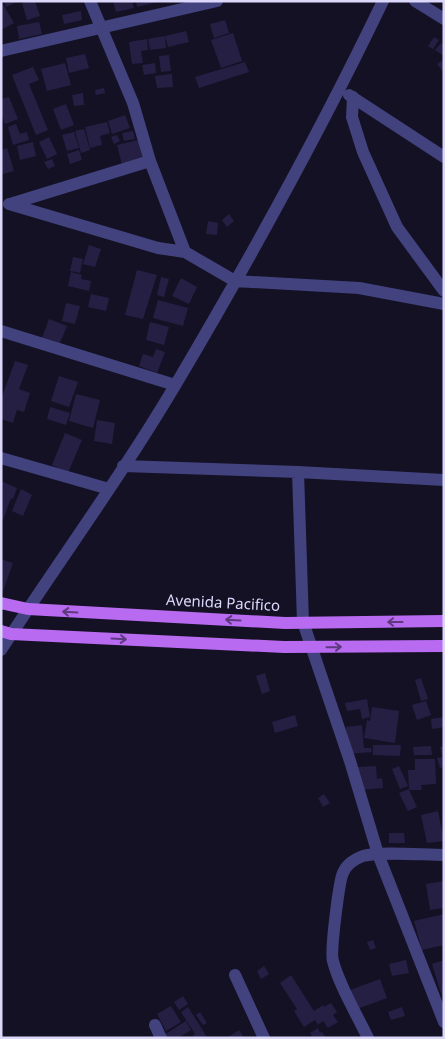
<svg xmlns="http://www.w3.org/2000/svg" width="445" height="1039" font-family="'Noto Sans',sans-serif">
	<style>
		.building { fill: #251f43 }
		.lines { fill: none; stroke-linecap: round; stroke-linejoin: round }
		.minor { stroke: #41427e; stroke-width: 12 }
		.major { stroke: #b86bf0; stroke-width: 12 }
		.oneway { stroke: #5e3980 }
		.labels { text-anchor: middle; stroke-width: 4.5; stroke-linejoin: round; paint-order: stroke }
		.street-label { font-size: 15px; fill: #dbd8fb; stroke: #141124 }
	</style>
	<rect width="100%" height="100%" fill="#141124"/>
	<path class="building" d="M1,1L14,23L3,29L1,26Z
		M4,1H19L6,7Z
		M29,1H35L40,16L27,20L22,3Z
		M113,1H132L134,8L116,12Z
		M136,1H157V2L137,7Z
		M81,11L82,20L64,24L62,15Z
		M225,20L229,33L214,38L210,24Z
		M39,22L42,34L19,39L17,26Z
		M186,31L189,42L168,47L165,36Z
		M233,33L242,61L221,68L211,40Z
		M165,36L166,48L150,50L148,39Z
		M434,37L439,40L433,49L428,46Z
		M147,39L148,50L141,51L143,63L132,64L129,42Z
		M441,43L444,45V56L435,50Z
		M85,54L89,68L69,73L66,58Z
		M169,55L171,71L161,72L159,56Z
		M444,59V73L437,64Z
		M245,62L249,72L199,88L195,77Z
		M65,63L71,85L47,91L41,69Z
		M155,63L156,73L144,75L142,65Z
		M33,67L39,80L29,84L48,130L36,135L12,75Z
		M172,74L173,87L157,88L155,76Z
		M104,88L105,93L96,95L95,90Z
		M83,93L84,105L74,106L72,95Z
		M9,97L18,119L5,124L1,113V99Z
		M66,104L74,125L61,130L53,109Z
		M125,115L130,128L112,134L108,121Z
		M107,122L110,133L100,136L102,145L90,148L85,127Z
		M16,124L20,134L27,132L29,140L13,145L8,127Z
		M84,129L90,150L81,153L75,131Z
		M133,131L135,139L124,141L122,133Z
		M74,132L79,148L67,151L62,135Z
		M117,135L120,141L114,144L111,137Z
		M49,137L57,154L47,159L39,142Z
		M138,140L143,160L122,165L117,145Z
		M33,142L36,156L20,160L17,146Z
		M7,148L14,171L3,174L1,169V150Z
		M79,150L82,160L70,164L67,154Z
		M52,159L55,166L48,169L44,162Z
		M229,214L234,221L227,227L222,220Z
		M208,221L218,223L217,235L206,234Z
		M89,245L101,249L95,267L83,264Z
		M73,257L83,259L80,273L70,271Z
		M137,270L157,275L143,319L125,315Z
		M71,272L82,275L81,279L91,281L89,291L68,286Z
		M161,277L169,279L164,297L157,295Z
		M181,278L197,287L189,304L172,296Z
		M91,294L109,298L106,311L88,307Z
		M158,300L188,308L183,326L153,318Z
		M66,303L80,306L75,324L62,321Z
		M49,319L67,326L59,345L42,338Z
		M150,322L169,327L164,345L146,340Z
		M156,349L165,352L157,373L139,366L143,354L153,357Z
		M15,361L28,365L19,389L30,393L24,412L17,410L13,423L1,419V399Z
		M59,376L78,382L69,407L51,401Z
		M76,394L100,400L93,428L69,421Z
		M50,407L70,413L66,425L47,419Z
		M97,420L115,423L112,444L94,441Z
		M65,433L82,440L68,473L52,465Z
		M1,481L17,488L13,499L11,498L3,520H1Z
		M21,489L32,495L23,516L12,511Z
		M1,559L13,563L2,594H1Z
		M265,673L270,691L262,694L256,676Z
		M421,678L428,699L421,701L415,680Z
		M367,699L370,717L362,719L360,709L347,711L345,703Z
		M426,701L431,715L417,720L412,705Z
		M372,707L399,711L395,743L364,738L367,720L370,721Z
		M295,715L298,726L275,733L272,722Z
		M444,717V727L432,729L431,719Z
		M362,725L364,748H371L372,752L348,754L346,727Z
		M373,745H401L400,756L373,755Z
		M431,746L432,755H414L413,747Z
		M444,746V767L440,768L437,758L442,757L440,747Z
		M415,759H435L436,784L421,785L422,790H409L417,807L408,811L399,793L409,789L408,770H415Z
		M376,766L377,779L382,778L383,788L360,790L358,767Z
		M399,766L408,786L400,789L392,769Z
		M324,794L330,803L323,807L318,798Z
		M438,811L444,841L427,843L421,815Z
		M389,833H404L405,843H389Z
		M444,881V908L430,910L426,884Z
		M444,914V945L422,950L414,921Z
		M373,940L376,948L370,950L367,942Z
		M406,960L409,973L392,976L389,964Z
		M444,960V999L443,1000L432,964Z
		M264,966L269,974L261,979L257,971Z
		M291,975L314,1011L323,1005L324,1007L331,1003L337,1012L333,1015L338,1022L328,1028L323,1021L318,1025L315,1020L304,1027L294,1011L297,1009L280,983Z
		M380,979L387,998L357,1009L350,990Z
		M183,996L188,1004L179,1010L174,1002Z
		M171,1006L181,1022L166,1031L157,1014Z
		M188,1007L202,1029L207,1038H195L193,1035L195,1034L181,1012Z
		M402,1007L405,1016L391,1020L388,1012Z
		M200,1012L207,1023L203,1025L196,1015Z
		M186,1021L191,1030L178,1038H166L164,1035Z
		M318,1028L320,1033L322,1032L325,1037L313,1038L310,1033Z
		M239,1030L244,1038H227Z"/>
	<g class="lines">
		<path class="minor" d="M90,1L133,103L150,161L185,252L235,281L359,288L444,304
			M415,1L444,19
			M1,51L217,1
			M349,95L444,157
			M353,97L352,117L363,152L397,227L444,291
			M9,204L158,248L185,252
			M10,204L150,161
			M1,331L175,385
			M1,458L109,489
			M123,466L298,472L444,480
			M298,472L303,622L350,761L378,854L444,1022
			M1,650C59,561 122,475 176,384C250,259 320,132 383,1
			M235,975L264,1038
			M155,1025L161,1038
			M368,1038C357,1015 339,985 333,961C330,953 339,881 343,873C346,865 355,859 363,856C381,851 423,855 444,855"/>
		<path class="major" d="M1,603L28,609L285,623L444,621
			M1,631L11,634L284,647L444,646"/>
	</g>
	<defs><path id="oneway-shaft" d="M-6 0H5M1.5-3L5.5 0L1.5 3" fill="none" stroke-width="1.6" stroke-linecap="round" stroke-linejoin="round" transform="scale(1.25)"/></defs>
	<g class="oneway">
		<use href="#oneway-shaft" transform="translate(70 612) rotate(-177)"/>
		<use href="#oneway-shaft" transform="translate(233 620) rotate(-177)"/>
		<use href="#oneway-shaft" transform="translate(395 622) rotate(180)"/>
		<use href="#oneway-shaft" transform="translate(119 639) rotate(3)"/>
		<use href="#oneway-shaft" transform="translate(334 647) rotate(-1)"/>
	</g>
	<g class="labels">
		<g class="street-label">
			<text transform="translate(223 603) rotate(3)" y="5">Avenida Pacifico</text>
		</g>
	</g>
	<rect width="445" height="1039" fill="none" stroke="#dbd8fb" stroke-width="5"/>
</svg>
